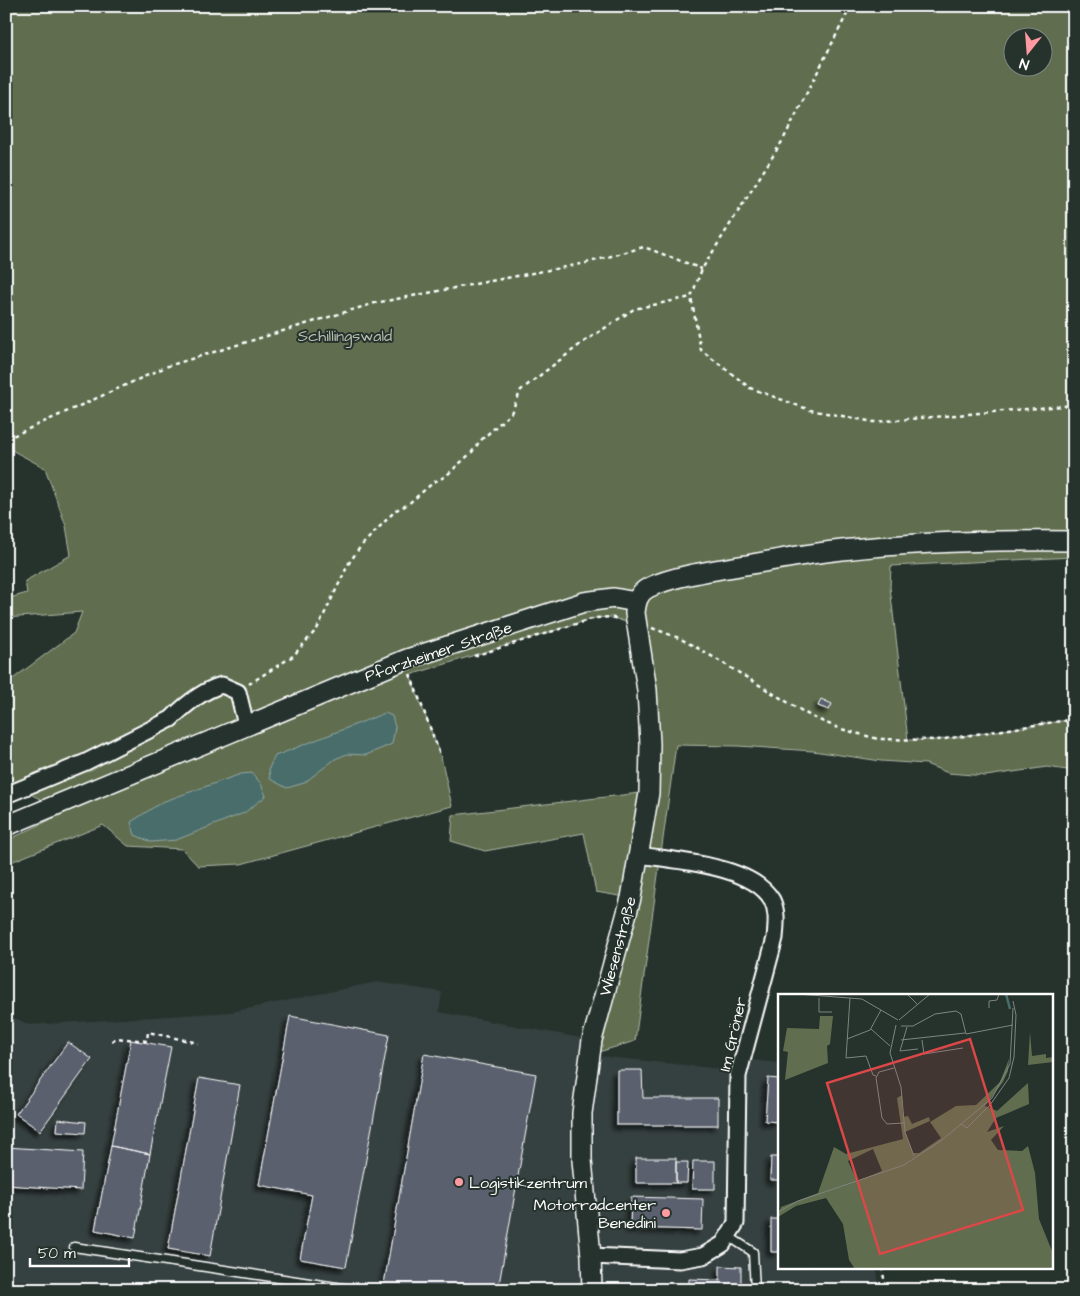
<svg xmlns="http://www.w3.org/2000/svg" width="1080" height="1296" font-family="'Architects Daughter',sans-serif">
	<style>
		.built { fill: #364140 }
		.green { fill: #606e4f; stroke: #b0b6a7; fill-rule: evenodd }
		.water { fill: #486d6b; stroke: #91a7a6 }
		.building { fill: #5a616e; stroke: #fff; filter: url(#shadow) }
		.lines { fill: none; stroke-linecap: round; stroke-linejoin: round }
		.service-casing { stroke: #fff; stroke-width: 11 }
		.minor-casing { stroke: #fff; stroke-width: 19 }
		.tertiary-casing { stroke: #fff; stroke-width: 22 }
		.path { stroke: #fff; stroke-width: 2.5; stroke-dasharray: 4 4; stroke-linecap: butt }
		.service { stroke: #26332d; stroke-width: 8 }
		.minor { stroke: #26332d; stroke-width: 15 }
		.tertiary { stroke: #26332d; stroke-width: 19 }
		.poi-dot { fill: #ff9aa2; stroke: #26332d; stroke-width: 2 }
		.labels { text-anchor: middle; stroke-width: 4; stroke-linejoin: round; paint-order: stroke }
		.park-label { font-size: 16px; fill: #b7beb0; stroke: #26332d }
		.street-label { font-size: 16px; fill: #fff; stroke: #26332d }
		.poi-label { font-size: 16px; fill: #fff; stroke: #26332d; text-anchor: start }
		.inset-river { fill: none; stroke: #486d6b; stroke-width: 2.5 }
		.inset-road { fill: none; stroke: #7d8581; stroke-width: 1 }
		.view { fill: #dc4848; fill-opacity: 0.15; stroke: #dc4848; stroke-width: 2.5 }
		.inset-edge { fill: none; stroke: #fff; stroke-width: 2.5 }
	</style>
	<defs>
		<filter id="shadow"><feDropShadow dx="-4.5" dy="4.5" stdDeviation="2.5" flood-color="#0009"/></filter>
	</defs>
	<rect width="100%" height="100%" fill="#26332d"/>
	<filter id="ink" filterUnits="userSpaceOnUse"><feTurbulence type="fractalNoise" baseFrequency=".02" numOctaves="2"/><feDisplacementMap in="SourceGraphic" scale="10" xChannelSelector="R" yChannelSelector="G"/><feConvolveMatrix kernelMatrix="1 2 1 2 8 2 1 2 1" color-interpolation-filters="sRGB"/></filter>
	<g filter="url(#ink)">
		<path class="built" d="M377,982L442,992L439,1012L592,1040L589,1055L739,1071L740,1059L779,1063V1267H876L880,1290H6V1014L30,1025L231,1012Z"/>
		<path class="green" d="M6,6H1074V557L891,566L890,587L908,740H938L1074,719V771L1047,767L986,776L948,773L926,764L881,761L813,751L738,746L676,745L635,1041L589,1055L631,898L596,892L584,833L485,851L451,841L453,815L648,792L637,626L611,617L595,618L410,675L441,757L452,806L241,864L198,866L182,849L128,846L103,825L6,864V841L239,729L44,801L14,786L6,779V684L74,633L82,612L6,618V599L27,593L25,581L71,555L66,526L45,468L6,447ZM1012,38H1042V68H1012Z"/>
		<path class="water" d="M385,713L392,716L395,727L392,744L366,755L347,754L335,759L304,783L287,788L270,779L269,768L275,756Z
			M252,773L261,784L266,796L244,813L176,840L151,842L135,835L131,822L162,802L241,774Z"/>
		<path class="building" d="M821,699L832,704L829,710L818,706Z
			M290,1016L389,1035L346,1267L300,1259L312,1195L259,1185Z
			M131,1040L171,1047L150,1154L111,1146Z
			M68,1042L92,1059L40,1131L16,1114Z
			M424,1054L536,1074L498,1290H383Z
			M617,1070H642L643,1098H718V1125H617Z
			M199,1078L240,1085L210,1256L168,1249Z
			M768,1078L779,1079V1122L765,1121Z
			M58,1119L86,1122L85,1133L57,1131Z
			M111,1146L150,1154L135,1238L95,1230Z
			M6,1147L83,1152L81,1190L6,1185Z
			M771,1157H779V1180H770Z
			M636,1158H676V1183H636Z
			M693,1161H715V1189H692Z
			M676,1162H688L687,1183H676Z
			M631,1197L703,1199L702,1230L630,1228Z
			M771,1219H779V1252H771Z
			M720,1266L741,1267V1290H689V1279L720,1280Z"/>
		<g class="lines">
			<g class="service-casing">
				<path id="service" d="M728,1236L753,1252L755,1290
					M74,1247L356,1290"/>
			</g>
			<g class="minor-casing">
				<path id="minor" d="M6,795L86,762L171,719C185,705 204,690 222,685L238,692L246,725
					M591,1256L680,1260L703,1256L723,1244L736,1223L738,1076L775,938C776,925 778,912 772,900C752,865 676,861 640,855"/>
			</g>
			<g class="tertiary-casing">
				<path id="tertiary" d="M6,826L407,659L584,602L614,598L636,602
					M592,1290L591,1256L582,1160V1113L592,1040L631,898L649,793L650,744L647,690L635,613C636,603 638,593 648,588C674,575 722,569 752,564C782,559 812,553 842,550C919,542 997,540 1074,541"/>
			</g>
			<path class="path" d="M851,6L783,140L702,269L691,297L701,350L750,388L810,410L874,422L1074,405
				M6,439L168,366L375,303L586,263L644,247L702,269
				M652,628L679,638L703,651L812,717L841,729L878,739L938,740L1074,719
				M474,656L595,618L611,617L620,620
				M410,674L441,757
				M249,684L293,656L317,629L349,563L361,546L396,510L407,505L434,482L446,476L472,452L480,441L511,413L521,390L582,343L634,309L691,297
				M1066,721L1074,730
				M112,1041L116,1038L147,1041L148,1032L198,1043
				M882,1267L886,1290"/>
			<use href="#service" class="service"/>
			<use href="#minor" class="minor"/>
			<use href="#tertiary" class="tertiary"/>
		</g>
	</g>
	<g class="poi-dot">
		<circle cx="459" cy="1182" r="5"/>
		<circle cx="666" cy="1213" r="5"/>
	</g>
	<g class="labels">
		<g class="park-label">
			<text x="345" y="341">Schillingswald</text>
		</g>
		<g class="street-label">
			<text transform="translate(438 651) rotate(-19)" y="6">Pforzheimer Straße</text>
			<text transform="translate(617 946) rotate(-75)" y="6">Wiesenstraße</text>
			<text transform="translate(732 1034) rotate(-77)" y="6">Im Gröner</text>
		</g>
		<g class="poi-label">
			<text x="469" y="1188">Logistikzentrum</text>
			<text x="656" y="1210" text-anchor="end">Motorradcenter<tspan x="656" dy="18">Benedini</tspan></text>
		</g>
	</g>
	<g transform="translate(778 994)">
		<rect width="275" height="275" fill="#26332d"/>
		<path d="M42,22H55L52,50L49,52L50,69L7,86L10,58L5,57L9,34L41,35ZM252,38L254,62L268,60V64L275,63V68L250,71ZM231,65L230,77L225,88L207,112L219,117L250,89L251,110L218,124L209,138L226,132L213,146L220,156L244,157L250,152L257,179L261,225L274,257L275,275H77L71,266L65,230L48,204L18,212L0,223L3,213L40,199L56,153L68,160L125,145L119,104L124,101L125,123L130,122L134,130L151,123L152,127L127,138L135,159H141L163,144L152,128L178,112L198,111L222,88ZM95,155L104,177L79,187L70,167Z" fill="#606e4f" fill-rule="evenodd"/>
		<path class="inset-river" d="M228,0L232,15"/>
		<path class="inset-road" d="M19,0L84,5L120,26M129,0L140,11M41,4V18H54M72,4L68,64L88,62L95,81L98,82M211,14V7L219,6L221,0M121,26L152,0M118,31L112,59L123,93L127,138L136,162M123,32H135L157,20L178,17L183,20L188,40L235,31M129,33L122,57L140,55M93,35L112,52M69,45L92,36L103,16M123,46L187,39M144,46L146,60L185,54M116,74L101,78L98,84L104,124L109,130L126,129M183,130L189,134L212,111L231,84L236,63L238,21L235,7M0,218L20,207L126,171L164,146L214,104L232,70L235,14"/>
		<path class="view" d="M192,45L245,216L102,260L49,89Z"/>
		<rect width="275" height="275" class="inset-edge"/>
	</g>
	<rect width="1080" height="1296" fill="none" stroke="#26332d" stroke-width="25"/>
	<rect x="12" y="12" width="1055" height="1271" fill="none" stroke="#fff" stroke-width="2" filter="url(#ink)"/>
	<g transform="translate(1028 52) rotate(197)"><circle r="24" fill="#26332d" stroke="#7d8581"/>
	<path d="M0-4L9 19L0 12L-9 19Z" fill="#ff9aa2"/>
	<text y="-8" font-size="14" font-weight="bold" text-anchor="middle" fill="#ffffff">N</text>
	</g>
	<path d="M30 1258v8h99v-8" fill="none" stroke="#ffffff" stroke-width="2.5"/>
	<text x="38" y="1258" font-size="15" fill="#ffffff" stroke="#26332d" stroke-width="4" paint-order="stroke">50 m</text>
</svg>
